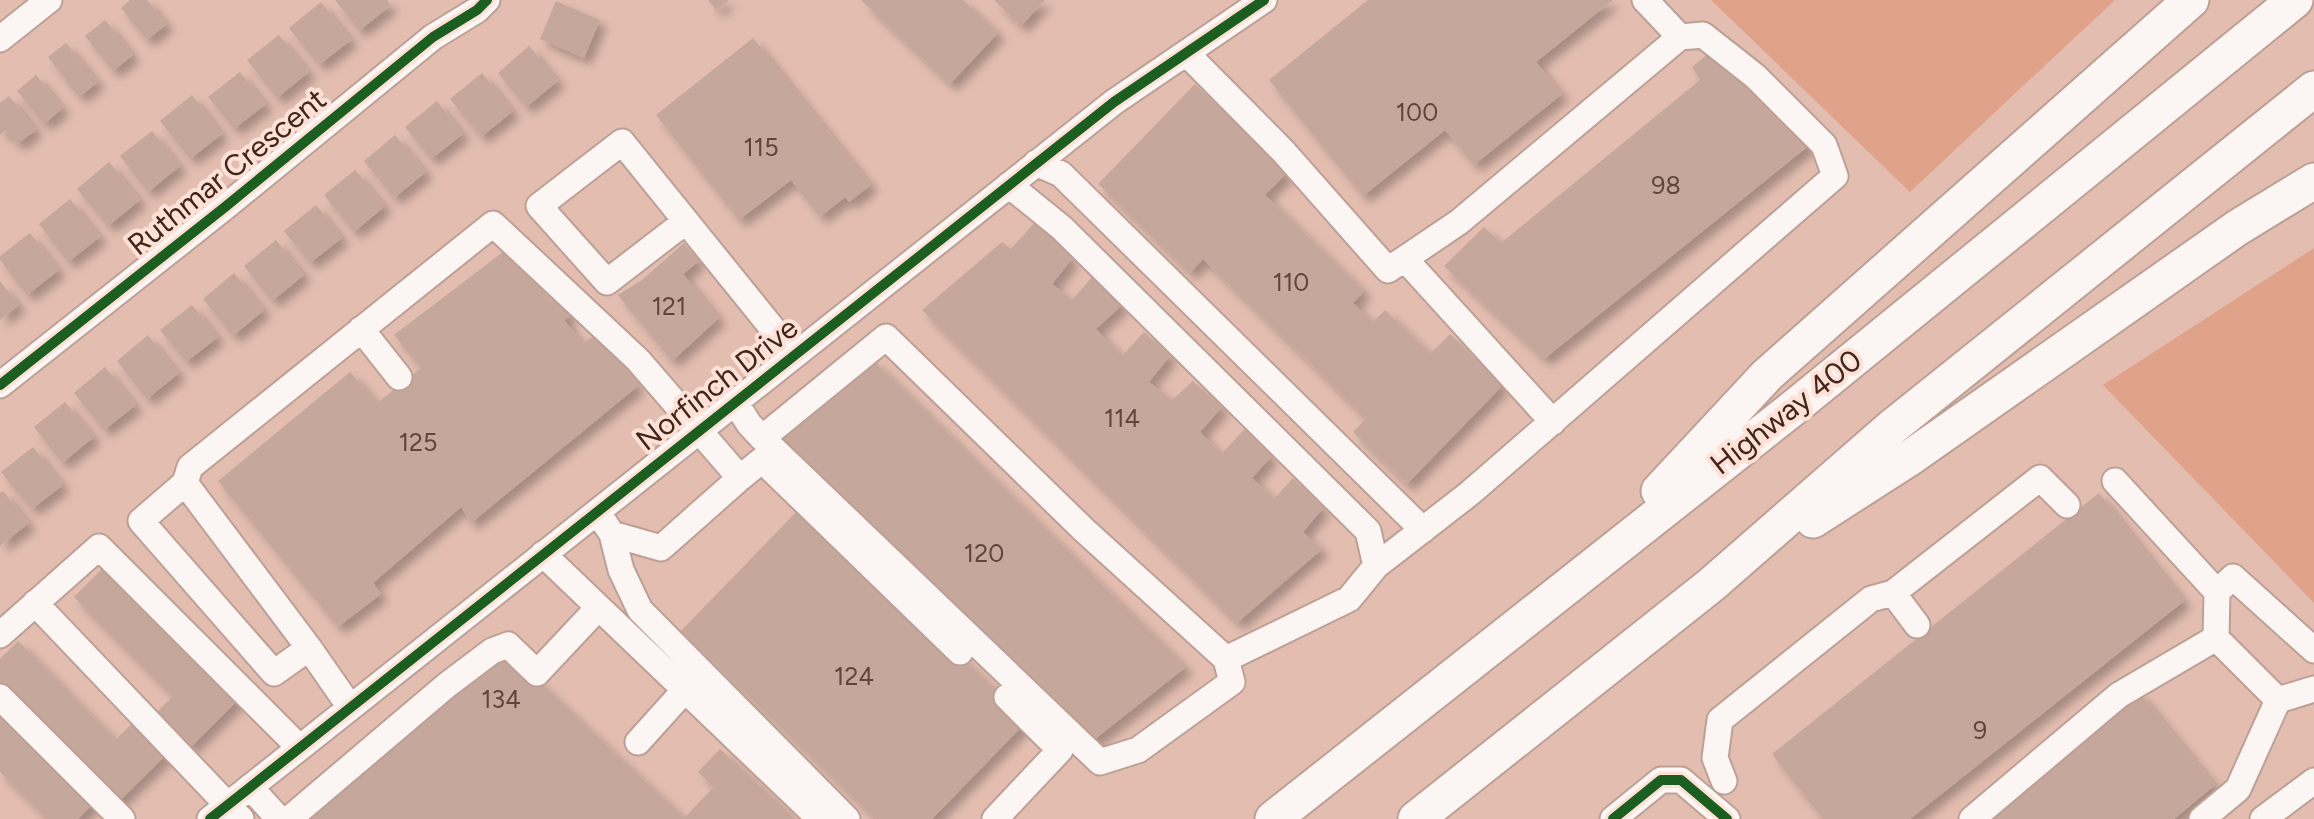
<svg xmlns="http://www.w3.org/2000/svg" width="2314" height="819" font-family="Figtree,sans-serif">
	<style>
		.green { fill: #e1a28a }
		.building { fill: #c5a79c; filter: url(#shadow) }
		.lines { fill: none; stroke-linecap: round; stroke-linejoin: round }
		.minor-casing { stroke: #bda095; stroke-width: 29 }
		.highway-casing { stroke: #bda095; stroke-width: 39 }
		.minor { stroke: #fbf5f3; stroke-width: 25 }
		.highway { stroke: #fbf5f3; stroke-width: 35 }
		.cycleway-casing { stroke: #fee1d6; stroke-width: 16 }
		.cycleway { stroke: #1b5e20; stroke-width: 10 }
		.labels { text-anchor: middle; stroke-width: 8; stroke-linejoin: round; paint-order: stroke }
		.number-label { font-size: 25px; fill: #60463a }
		.street-label { font-size: 30px; fill: #3f251a; stroke: #fee1d6 }
	</style>
	<defs>
		<filter id="shadow"><feDropShadow dx="7" dy="7" stdDeviation="5" flood-color="#0004"/></filter>
	</defs>
	<rect width="100%" height="100%" fill="#e3beb0"/>
	<path class="green" d="M1711,0H2115L1910,192Z
		M2314,248V603L2103,385Z"/>
	<path class="building" d="M130,0H147L167,24L147,40L121,8Z
		M335,0H387L391,5L359,31Z
		M708,0H729L716,10Z
		M861,0H963L998,33L950,84Z
		M994,0H1045L1021,26Z
		M1368,0H1613L1536,62L1562,94L1474,165L1445,130L1363,196L1269,80Z
		M556,1L600,20L584,58L540,39Z
		M321,2L351,40L319,65L289,28Z
		M105,20L133,55L113,71L85,36Z
		M279,35L309,72L277,98L247,60Z
		M753,38L871,185L849,202L845,197L820,217L791,180L739,220L656,115Z
		M66,43L98,82L79,97L48,57Z
		M529,46L558,81L526,107L498,73Z
		M1717,47L1812,143L1544,359L1444,266L1484,227L1501,243L1700,80L1692,67Z
		M240,72L266,104L234,129L208,97Z
		M482,73L513,111L481,137L450,99Z
		M36,75L63,108L44,124L17,91Z
		M1195,84L1287,173L1265,195L1364,291L1353,303L1373,322L1385,310L1430,354L1450,334L1503,385L1407,484L1353,432L1366,418L1203,259L1190,273L1098,184Z
		M192,95L222,134L190,159L160,121Z
		M9,96L36,130L17,144L6,130L0,135V103Z
		M437,101L463,134L431,159L405,127Z
		M152,131L180,166L148,192L120,156Z
		M395,135L426,172L394,198L364,161Z
		M109,162L140,200L108,226L77,189Z
		M355,170L385,206L354,232L324,195Z
		M70,199L100,237L68,262L39,224Z
		M316,205L342,238L310,263L284,231Z
		M1036,221L1072,259L1052,284L1072,300L1093,276L1123,304L1096,329L1122,356L1144,332L1170,356L1149,382L1172,400L1193,381L1222,407L1200,432L1221,454L1245,429L1271,457L1252,478L1274,499L1293,478L1323,508L1303,532L1322,549L1237,623L922,310L1002,242L1011,249Z
		M30,233L59,270L27,295L0,260V256Z
		M276,240L304,275L272,301L244,266Z
		M684,243L699,261L683,274L719,318L672,361L618,295L642,280Z
		M507,249L549,302L557,296L571,316L564,320L583,344L595,334L638,386L471,523L461,507L373,583L381,594L338,627L218,481L350,372L377,403L421,368L394,335Z
		M234,273L264,310L233,336L203,299Z
		M0,281L19,305L0,320Z
		M192,305L218,337L186,362L160,330Z
		M148,335L179,373L147,399L117,361Z
		M873,360L1186,667L1090,743L781,440Z
		M105,367L136,405L104,430L74,393Z
		M65,402L94,437L62,463L34,427Z
		M33,447L63,485L32,509L1,472Z
		M3,491L29,523L0,546V493Z
		M2099,493L2184,601L1910,819H1823L1772,754Z
		M804,504L1027,721L932,819H876L681,631Z
		M106,565L240,698L190,748L155,714L173,696L74,597Z
		M18,641L115,740L138,718L170,751L115,805L0,688V659Z
		M504,649L684,818L714,787L698,772L720,749L795,819H306Z
		M2139,692L2215,785L2174,819H1983Z
		M0,706L96,801L78,819H48L0,772Z"/>
	<g class="lines">
		<g class="minor-casing">
			<path id="minor" d="M0,39L49,0
				M1186,53L1283,151L1388,270L1459,222L1680,37
				M1036,163L1061,174L1423,530
				M1009,185L1062,228L1368,531L1376,566L1349,599L1226,659
				M685,222L607,282L539,206L622,142L794,355
				M1405,259L1553,422
				M361,329L399,377
				M0,385L225,207L433,37L477,10L487,0
				M735,402L749,424L762,438L886,337L1084,530L1226,659L1232,682L1138,750L1100,762L762,438
				M740,478L762,460L960,652
				M2115,481L2217,592
				M185,483L309,648
				M604,522L612,534L621,570L640,610L847,819
				M543,554L820,819
				M1376,566L1470,493L1835,176L1824,145L1755,76L1703,35L1680,37L1645,0
				M35,603L241,819
				M1917,625L1893,593L2040,478L2067,505
				M0,635L99,547L299,747
				M0,697L122,819
				M2278,700L2216,638L2217,592L2233,577L2314,650
				M350,707L309,648L274,673L141,521L185,483L190,467L493,224L638,360L740,478L661,548L612,534
				M638,742L684,691
				M1724,781L1715,758L1720,720L1871,599L1893,593
				M250,787L279,819
				M210,819L1114,102L1264,0
				M289,819L447,685L492,651L508,645L537,673L598,608
				M995,819L1060,750L1007,697
				M1613,819L1661,780H1681L1727,819
				M1972,819L2119,695L2216,638
				M2202,819L2238,789L2278,700L2314,689
				M2263,819L2314,781"/>
		</g>
		<g class="highway-casing">
			<path id="highway" d="M1659,491L1767,375L2191,0
				M1813,520L1911,457L2237,228L2314,181
				M1273,819L1797,405L2295,0
				M1416,819L1711,585L1891,428L2314,89"/>
		</g>
		<use href="#minor" class="minor"/>
		<use href="#highway" class="highway"/>
		<g class="cycleway-casing">
			<path id="cycleway" d="M0,385L225,207L433,37L477,10L487,0
				M210,819L1114,102L1264,0
				M1613,819L1661,780H1681L1727,819"/>
		</g>
		<use href="#cycleway" class="cycleway"/>
	</g>
	<g class="labels">
		<g class="number-label">
			<text x="1417" y="121">100</text>
			<text x="761" y="156">115</text>
			<text x="1666" y="194">98</text>
			<text x="1291" y="291">110</text>
			<text x="669" y="315">121</text>
			<text x="1122" y="427">114</text>
			<text x="418" y="451">125</text>
			<text x="984" y="562">120</text>
			<text x="854" y="685">124</text>
			<text x="501" y="708">134</text>
			<text x="1980" y="739">9</text>
		</g>
		<g class="street-label">
			<text transform="translate(227 172) rotate(-39)" y="10">Ruthmar Crescent</text>
			<text transform="translate(717 384) rotate(-38)" y="10">Norfinch Drive</text>
			<text transform="translate(1786 412) rotate(-38)" y="10">Highway 400</text>
		</g>
	</g>
</svg>
